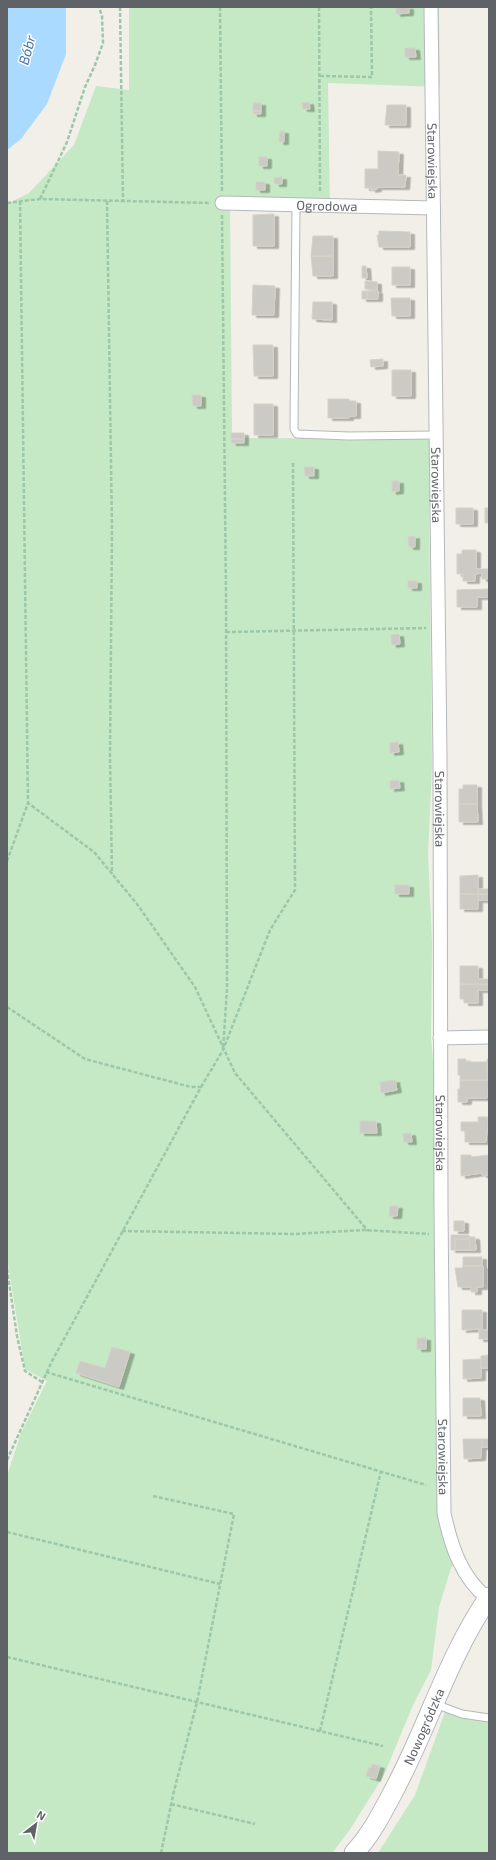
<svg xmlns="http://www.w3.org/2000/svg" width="496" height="1860" font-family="'Exo 2',sans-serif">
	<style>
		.green { fill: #c5e8c5 }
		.water { fill: #aadaff }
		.building { fill: #cccac5; stroke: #d6d1c6; filter: url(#shadow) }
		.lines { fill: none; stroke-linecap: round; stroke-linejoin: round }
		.service-casing { stroke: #b5b8bc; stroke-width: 9 }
		.minor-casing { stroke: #b5b8bc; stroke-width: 15 }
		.secondary-casing { stroke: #b6babf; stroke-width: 21 }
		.path { stroke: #9cc7a9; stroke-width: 2.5; stroke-dasharray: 4 2; stroke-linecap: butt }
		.service { stroke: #fff; stroke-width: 7 }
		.minor { stroke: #fff; stroke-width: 13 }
		.secondary { stroke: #fff; stroke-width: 19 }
		.labels { text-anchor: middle; stroke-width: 3; stroke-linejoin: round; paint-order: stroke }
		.street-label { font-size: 13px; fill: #5f6368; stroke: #fff }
		.water-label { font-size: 14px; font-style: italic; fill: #4174aa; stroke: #fff }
	</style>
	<defs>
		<filter id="shadow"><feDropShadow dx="4.5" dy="2.5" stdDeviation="0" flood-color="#0004"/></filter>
	</defs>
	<rect width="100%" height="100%" fill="#f1efe8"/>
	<path class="green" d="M129,7H439L440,87L328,83L330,209L230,207L232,438L439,439L441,491L429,506L432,766L428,854L432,943L431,1037L448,1236L450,1536L457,1560L451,1568L439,1607L431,1670L413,1705L384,1775L349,1831L332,1853H7V1476L21,1433L47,1381L25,1369L7,1258V204L29,193L74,145L96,86L129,90Z
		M445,1712L489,1722V1853H378L415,1795Z"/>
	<path class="water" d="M7,7H66V54L47,104L21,139L7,150Z"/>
	<path class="building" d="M396,7H409V13L396,14Z
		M405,48H415L416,57H405Z
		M309,102L310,109H303L302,103Z
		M253,103H261V111H253Z
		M387,105H406V125H385Z
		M253,111H261V114H253Z
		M280,131H284V142H279Z
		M378,151L399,152L398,175H406L405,187H377V189L371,190L372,188H365V169H378Z
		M259,157H267V166H259Z
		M282,177V184H275L274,178Z
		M256,182H265V190H256Z
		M274,214V246H253V215Z
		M379,231L410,232V247H379L377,235H379Z
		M313,236H333V256H311Z
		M311,256H333V276H313Z
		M362,266H366L367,278H362Z
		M392,267H410V285H392Z
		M365,281L377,282V290L365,289Z
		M253,285L275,286L274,315H252Z
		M362,291H367V299H362Z
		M367,291H378V299H367Z
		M391,298H410V316H392Z
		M313,302H332V320L312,319Z
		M253,345H273V376H254Z
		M383,359V366L371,367L370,360Z
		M392,370H411V396H392Z
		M192,395H201V406H193Z
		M328,399H349V401H356V416H349V418H328Z
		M254,404H273V435H254Z
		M231,433H244V439H231Z
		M231,439H244V443H232Z
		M304,467H314V476H305Z
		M392,481H399V491L392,492Z
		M456,508H473V524H456Z
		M485,508H489V523H485Z
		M415,536V547H409L408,537Z
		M462,550H476V569H488L487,579H482V573L475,574V581H463V574H457V554H462Z
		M408,581H417V588H408Z
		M489,589V597H477V607H457V590Z
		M399,634L400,644L392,645L391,635Z
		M398,742L399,752L390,753V743Z
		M399,780L400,788L390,789V781Z
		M463,785H477V804H459V789H463Z
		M459,804H477L478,822H459Z
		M478,875V894H460V876Z
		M395,885H409V894H395Z
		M478,889H489V894H478Z
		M460,894H478V909H460Z
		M478,894H489V900H478Z
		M460,966H478V979H489V984H460Z
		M460,984H489V990H478V1003H464V999H460Z
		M458,1059H466V1062H487V1080H460V1075H458Z
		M487,1059H489V1080H487Z
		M395,1080L397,1090L381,1093L380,1082Z
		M460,1080H489L487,1098H467V1102H458V1089H460Z
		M478,1117H488L486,1142H465V1131H461V1122H478Z
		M360,1121H376L377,1133H360Z
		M411,1133L412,1142H404L403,1134Z
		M461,1155H471V1157L489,1155V1175H482V1173L461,1176Z
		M390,1206H398L397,1216H389Z
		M454,1221H464V1231H454Z
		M451,1235H469V1239H455V1250H451Z
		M469,1237H475L476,1250H470Z
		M455,1239H469L470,1250H455Z
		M463,1257H482V1266H463Z
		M463,1266H483V1287H477V1292H471V1287H458L455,1268H462Z
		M462,1310H482V1329L462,1330Z
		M479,1330H489V1339H479Z
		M417,1338H426V1349H417Z
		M112,1347L130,1352L119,1387L76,1373L80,1361L105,1368Z
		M488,1355L489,1368H481V1356Z
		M481,1359V1378L463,1379V1360Z
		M463,1398H480L481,1416H463Z
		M463,1439H482L481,1458L464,1459Z
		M482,1439H489V1447H481Z
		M372,1764L380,1766L376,1779L366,1776L369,1767L371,1768Z"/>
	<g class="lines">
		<g class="service-casing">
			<path id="service" d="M296,205L294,429L297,434L349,436L436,435
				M435,1704L462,1714L489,1718"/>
		</g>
		<g class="minor-casing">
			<g id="minor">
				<path id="s1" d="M431,7L440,757L441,1209L444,1513C451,1546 461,1577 488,1599"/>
				<path id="s2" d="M222,203L433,208"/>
				<path d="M440,1038L489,1037"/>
			</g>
		</g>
		<g class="secondary-casing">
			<g id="secondary">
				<path id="s3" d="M354,1853C370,1836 381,1815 392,1794C427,1730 447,1658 489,1597"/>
			</g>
		</g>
		<path class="path" d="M120,7L123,201
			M220,7L222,192
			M319,7L320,192
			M320,76L372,77L371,7
			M40,199L67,142L85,87L95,65L103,43L102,16L99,7
			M20,201L28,803
			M107,201L112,529L110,756L112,874
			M7,203L40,199L211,203
			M222,215L226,597L227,989L223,1050
			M226,632L426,628
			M7,861L28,803L94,852L137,904L195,987L235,1073L368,1231
			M7,1007L85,1059L191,1087H201L51,1363L7,1460
			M201,1087L223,1050L270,930L295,890L293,463
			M122,1231L295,1234L364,1230L429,1234
			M7,1269L17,1336L25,1371L42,1382
			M46,1372L426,1485
			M153,1496L234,1514L197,1702L174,1791L161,1853
			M7,1532L220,1584
			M7,1657L383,1746
			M320,1731L381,1471
			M171,1804L255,1824"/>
		<use href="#service" class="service"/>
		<use href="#minor" class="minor"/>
		<use href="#secondary" class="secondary"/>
	</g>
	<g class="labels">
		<g class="street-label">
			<text dy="5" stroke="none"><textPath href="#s1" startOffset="154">Starowiejska</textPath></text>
			<text dy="5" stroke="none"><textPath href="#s2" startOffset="105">Ogrodowa</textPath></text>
			<text dy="5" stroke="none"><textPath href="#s1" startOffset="478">Starowiejska</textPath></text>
			<text dy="5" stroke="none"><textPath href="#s1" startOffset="802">Starowiejska</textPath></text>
			<text dy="5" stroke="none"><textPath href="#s1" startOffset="1126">Starowiejska</textPath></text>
			<text dy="5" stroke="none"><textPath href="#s1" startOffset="1450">Starowiejska</textPath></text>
			<text dy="5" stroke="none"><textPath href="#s3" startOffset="145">Nowogródzka</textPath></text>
		</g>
		<g class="water-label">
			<text transform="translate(27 50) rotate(-75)" y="5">Bóbr</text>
		</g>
	</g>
	<rect width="496" height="1860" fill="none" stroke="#5f6368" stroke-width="16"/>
	<g transform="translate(36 1824) rotate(31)" stroke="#ffffff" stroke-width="3" paint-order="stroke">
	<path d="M0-3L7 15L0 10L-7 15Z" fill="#5f6368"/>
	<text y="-6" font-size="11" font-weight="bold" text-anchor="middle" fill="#5f6368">N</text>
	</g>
</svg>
